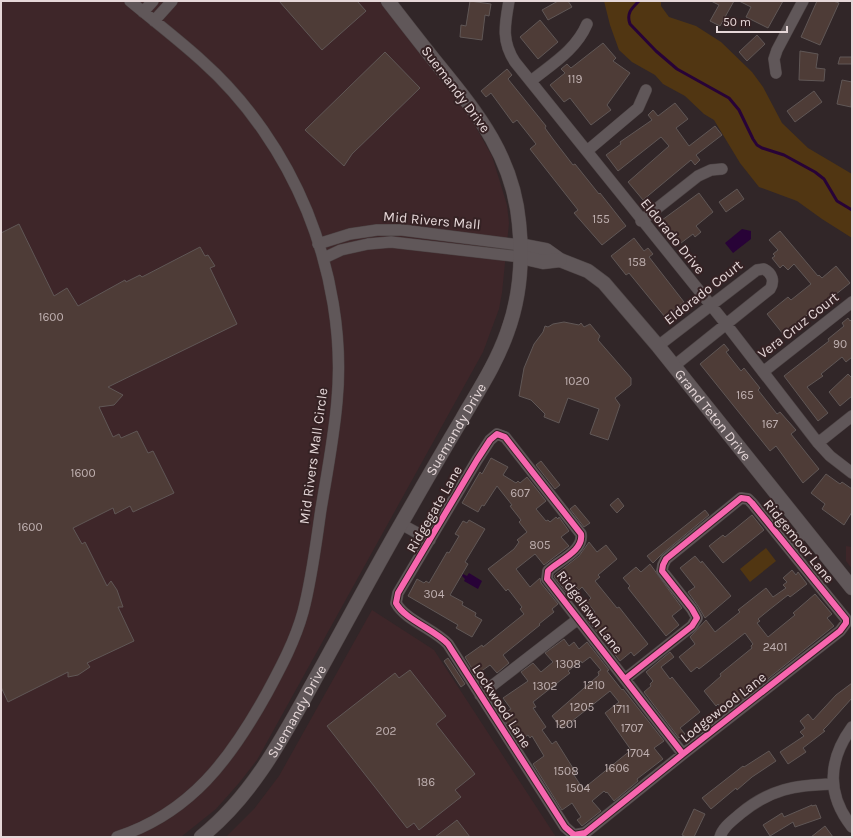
<svg xmlns="http://www.w3.org/2000/svg" width="853" height="838" font-family="Karla,sans-serif">
	<style>
		.built { fill: #3e2629 }
		.green { fill: #513612 }
		.water { fill: #280337 }
		.lines { fill: none; stroke-linecap: round; stroke-linejoin: round }
		.stream { stroke: #280337; stroke-width: 3 }
		.building { fill: #4e3c37; stroke: #605756; fill-rule: evenodd }
		.minor-casing { stroke: #4d4445; stroke-width: 12 }
		.tertiary-casing { stroke: #4d4445; stroke-width: 15 }
		.minor { stroke: #605759; stroke-width: 11 }
		.tertiary { stroke: #605759; stroke-width: 14 }
		.cycleway-casing { stroke: #352224; stroke-width: 8 }
		.cycleway { stroke: #f766af; stroke-width: 6 }
		.labels { text-anchor: middle; stroke-width: 4; stroke-linejoin: round; paint-order: stroke }
		.number-label { font-size: 12px; fill: #bfb0b0 }
		.street-label { font-size: 14px; fill: #e5d7d8; stroke: #352224 }
	</style>
	<rect width="100%" height="100%" fill="#312628"/>
	<path class="built" d="M1,1H379L469,115L492,156L507,205L509,223L502,293L499,309L483,352L257,760L239,783L216,809L181,837H1Z
		M846,546L852,547V569L846,561Z
		M372,610L434,650L556,837H226L254,809L279,776Z"/>
	<path class="green" d="M604,1H661V6L669,17L696,26L721,42L752,72L763,87L782,123L808,148L852,174V238L822,219L797,201L759,187L740,163L714,120L704,114L685,96L663,84L655,75L632,62L619,50L610,25Z
		M766,548L776,561L750,582L740,569Z"/>
	<path class="water" d="M742,229L751,231V239L733,253L725,243Z
		M469,573L482,581L478,589L464,581L465,579L462,576L463,574L467,576Z"/>
	<g class="lines">
		<path class="stream" d="M639,1C632,8 626,13 630,24L656,51L677,69L729,98L739,110L753,139L757,145L762,148L784,155L815,172L824,179L837,201L852,210"/>
	</g>
	<path class="building" d="M279,1H357L366,11L322,50Z
		M470,1L491,4L489,16L485,15L482,40L460,37L461,25L466,26Z
		M558,1H568L572,7L548,20L542,10Z
		M711,1H734L720,26L710,21L719,5Z
		M739,1H783L768,28L746,17L751,7Z
		M817,1H833L839,3L820,45L801,37Z
		M540,20L558,42L538,59L520,37Z
		M757,35L765,44L747,61L739,52Z
		M603,43L616,58L613,61L630,73L607,105L611,110L591,125L570,98L564,102L550,85L565,73L561,69L567,64L571,68Z
		M800,51L818,54L816,68L825,69L824,81L799,80Z
		M385,52L420,88L352,154L344,166L305,130Z
		M840,57H852V64H838Z
		M507,69L512,75L508,79L546,126L545,128L553,139L573,165L575,164L599,194L600,193L626,226L602,245L574,213L578,210L530,149L536,144L517,120L513,123L491,93L486,97L481,91Z
		M842,80L852,82L851,107L837,104Z
		M814,91L822,102L795,122L787,111Z
		M675,103L688,119L676,128L689,146L715,126L722,135L696,155L700,160L695,165L691,160L643,200L628,182L669,146L661,137L618,171L606,155L621,144L620,142L652,120L648,115L653,110L658,116Z
		M737,189L744,199L726,212L719,202Z
		M699,193L713,212L696,226L701,232L695,237L693,234L681,243L662,220Z
		M19,224L54,296L67,288L78,306L125,280L126,282L140,275L142,277L200,247L205,256L208,255L215,266L210,268L237,324L108,387L123,395L114,405L99,407L113,437L119,434L121,438L137,431L148,453L153,451L174,493L133,512L130,506L115,514L113,508L73,528L82,544L85,542L107,586L111,581L117,590L123,607H118L134,641L87,663L90,667L78,675L68,677V672L8,702L1,687V233Z
		M780,231L818,276L819,275L822,278L836,266L850,283L835,295L838,298L832,303L831,301L814,315L811,312L783,334L767,314L788,297L791,300L811,284L794,264L788,270L783,265L780,268L772,258L775,256L773,254L778,250L769,240Z
		M634,238L644,251L648,248L653,254L649,257L684,302L665,317L629,273L626,275L611,256Z
		M848,318L850,321L852,319V357L846,362L842,357L821,374L823,376L807,387L828,413L818,421L784,376L829,341L828,339L844,326L842,323Z
		M564,322L579,325L581,323L584,327L590,324L600,336L598,340L631,378V385L615,398L620,405L608,440L590,434L599,409L568,398L559,423L544,417L545,414L531,400L519,396L524,368L534,344L543,332L545,326L548,327L553,324Z
		M724,344L729,350L726,352L741,371L744,368L760,388L758,390L777,414L780,412L796,430L791,434L819,469L803,483L776,446L770,451L700,364Z
		M848,374L852,378V396L840,406L829,392Z
		M491,458L508,467L503,475L516,483L518,481L520,483L527,477L546,501L536,509L546,521L548,520L550,522L556,517L558,519L559,517L569,531L561,537L569,546L544,565L535,554L516,569L530,587L540,578L541,583L558,604L552,609L554,612L539,624L540,625L503,655L509,663L497,673L490,665L476,675L465,657L482,645L483,647L524,614L520,609L522,607L508,589L506,591L488,569L514,549L519,542L517,540L527,532L519,522L521,520L510,506L512,505L497,486L484,506L482,505L478,512L462,503L480,472L482,474Z
		M541,461L560,485L555,489L536,465Z
		M826,474L840,484L842,482L852,489V512L844,525L822,509L825,504L811,493Z
		M618,498L624,506L617,513L610,505Z
		M575,505L590,523L584,527L570,509Z
		M705,510L709,515L662,554L653,563L647,556Z
		M752,515L764,530L723,563L709,546L723,535L725,537Z
		M469,520L485,529L465,562L468,564L450,595L463,602L462,605L476,613L475,616L482,620L472,637L456,628L458,625L408,596L417,579L424,583L426,581L429,583L447,552L449,553L459,536L455,534L463,521L467,523Z
		M589,542L597,552L606,545L617,559L598,575L600,577L595,581L617,608L619,607L648,644L634,656L631,652L620,661L586,618L595,612L587,602L591,598L582,587L579,590L574,585L566,592L554,577L555,575L579,556Z
		M695,556L701,563L702,561L731,596L705,618L698,606L688,592L695,587L680,568Z
		M650,564L682,608L672,616L679,625L666,636L628,588L630,586L623,578L636,567L641,572Z
		M792,570L796,575L798,572L807,584L790,597L788,595L769,610L758,619L760,621L757,623L768,637L795,615L793,613L815,594L832,614L827,618L834,626L725,713L718,704L716,706L704,691L721,676L720,674L752,648L751,646L753,644L745,633L699,669L697,667L691,672L679,657L695,644L690,637L706,620L715,632L740,612L738,610L766,588L773,597L786,588L783,585L787,582L783,578Z
		M564,639L569,646L574,642L579,649L587,642L609,670L607,671L622,690L623,689L664,741L654,748L663,759L637,779L638,781L614,801L607,792L606,793L604,791L592,801L601,811L582,826L577,820L581,817L572,803L562,810L533,764L544,756L532,736L530,738L528,735L518,741L501,715L511,709L503,698L528,681L521,672L533,663L541,672L553,662L545,653ZM590,657L601,670L598,672L599,675L552,716L562,729L610,691L619,702L605,713L631,750L583,789L574,775L576,773L556,741L552,744L542,730L546,727L533,708L536,707L533,702L570,673L568,671L581,661L582,663Z
		M670,652L674,657L661,667L670,679L672,677L700,712L680,728L685,734L679,738L644,692L651,686L650,684L653,681L646,672Z
		M448,658L465,684L461,687L444,661Z
		M410,670L446,716L436,724L475,774L455,790L461,797L419,830L414,823L407,828L327,726L395,673L399,678Z
		M852,683V698L827,726L823,730L825,731L803,748L806,752L788,764L780,752L804,736L800,732L805,728L800,721L808,714L813,720L836,695Z
		M769,751L776,761L752,777L737,790L736,788L711,809L702,798L743,766L744,767Z
		M812,805V806L816,805L821,818L795,827L793,822L770,836L763,825L782,813L784,817Z
		M694,809L705,814L694,837H686L682,835Z
		M457,820L470,837H435Z
		M825,826L833,837H811Z"/>
	<g class="lines">
		<g class="minor-casing">
			<path id="minor" d="M509,1C505,24 501,41 515,62L726,324L818,443L830,456L852,473
				M143,12L153,1
				M154,21L172,1
				M776,73L774,59L777,50L803,1
				M531,81C552,64 576,50 587,24
				M587,151L638,108L646,90
				M641,221L698,176L711,170L722,169
				M318,244L350,234L377,230H402L520,245
				M324,258L341,250L368,244L391,242L521,257
				M658,346L757,270L764,269C772,273 775,281 770,289L674,366
				M763,372L852,302
				M818,443L852,416
				M401,524L430,540
				M788,546L807,531
				M625,679L692,626L697,618L692,609L662,571L663,565L666,559L741,498L748,499L752,503L846,619V623L840,631L683,754L585,833L574,835L565,827L448,644C434,629 405,620 396,603L398,593L477,460L490,440L497,434L505,437L581,534C584,551 558,561 548,571L547,579L683,754
				M480,695L578,619
				M852,727C828,760 826,794 852,827
				M117,837C191,813 231,758 267,693C281,667 295,641 303,612C312,578 316,543 321,509C327,473 334,437 337,401C343,337 331,270 307,211C284,155 248,102 202,61C179,40 154,21 130,1
				M720,837C723,827 732,821 740,814C770,789 795,785 833,784"/>
		</g>
		<g class="tertiary-casing">
			<g id="tertiary">
				<path id="s1" d="M520,245L546,250L560,260L588,271L604,283L658,346L852,588"/>
				<path d="M521,257L543,262L560,260"/>
				<path id="s2" d="M201,837C253,795 282,739 314,681C343,629 371,576 401,524C421,489 441,454 462,419C478,391 496,364 507,333C520,298 523,261 519,223C513,158 479,115 439,66C422,45 405,23 388,1"/>
			</g>
		</g>
		<use href="#minor" class="minor"/>
		<use href="#tertiary" class="tertiary"/>
		<g class="cycleway-casing">
			<path id="cycleway" d="M625,679L692,626L697,618L692,609L662,571L663,565L666,559L741,498L748,499L752,503L846,619V623L840,631L683,754L585,833L574,835L565,827L448,644C434,629 405,620 396,603L398,593L477,460L490,440L497,434L505,437L581,534C584,551 558,561 548,571L547,579L683,754"/>
		</g>
		<use href="#cycleway" class="cycleway"/>
	</g>
	<g class="labels">
		<g class="number-label">
			<text x="575" y="83">119</text>
			<text x="601" y="223">155</text>
			<text x="637" y="266">158</text>
			<text x="51" y="321">1600</text>
			<text x="840" y="348">90</text>
			<text x="577" y="385">1020</text>
			<text x="745" y="399">165</text>
			<text x="770" y="428">167</text>
			<text x="83" y="477">1600</text>
			<text x="520" y="497">607</text>
			<text x="30" y="531">1600</text>
			<text x="540" y="549">805</text>
			<text x="434" y="598">304</text>
			<text x="775" y="651">2401</text>
			<text x="568" y="668">1308</text>
			<text x="594" y="689">1210</text>
			<text x="545" y="690">1302</text>
			<text x="582" y="711">1205</text>
			<text x="621" y="713">1711</text>
			<text x="566" y="728">1201</text>
			<text x="632" y="732">1707</text>
			<text x="386" y="735">202</text>
			<text x="638" y="757">1704</text>
			<text x="617" y="772">1606</text>
			<text x="566" y="775">1508</text>
			<text x="426" y="786">186</text>
			<text x="578" y="792">1504</text>
		</g>
		<g class="street-label">
			<text transform="translate(456 89) rotate(53)" y="5">Suemandy Drive</text>
			<text transform="translate(432 220) rotate(5)" y="5">Mid Rivers Mall</text>
			<text transform="translate(673 236) rotate(51)" y="5">Eldorado Drive</text>
			<text transform="translate(703 292) rotate(-38)" y="5">Eldorado Court</text>
			<text transform="translate(798 325) rotate(-38)" y="5">Vera Cruz Court</text>
			<text dy="5" stroke="none"><textPath href="#s1" startOffset="265">Grand Teton Drive</textPath></text>
			<text dy="5" stroke="none"><textPath href="#s2" startOffset="483">Suemandy Drive</textPath></text>
			<text transform="translate(313 456) rotate(-82)" y="5">Mid Rivers Mall Circle</text>
			<text transform="translate(434 509) rotate(-60)" y="5">Ridgegate Lane</text>
			<text transform="translate(799 541) rotate(51)" y="5">Ridgemoor Lane</text>
			<text transform="translate(590 612) rotate(53)" y="5">Ridgelawn Lane</text>
			<text transform="translate(502 706) rotate(57)" y="5">Lockwood Lane</text>
			<text transform="translate(723 707) rotate(-38)" y="5">Lodgewood Lane</text>
			<text dy="5" stroke="none"><textPath href="#s2" startOffset="159">Suemandy Drive</textPath></text>
		</g>
	</g>
	<rect width="853" height="838" fill="none" stroke="#e5d7d8" stroke-width="4"/>
	<path d="M717 26v6h70v-6" fill="none" stroke="#e5d7d8" stroke-width="2"/>
	<text x="723" y="26" font-size="12" fill="#e5d7d8" stroke="#352224" stroke-width="3" paint-order="stroke">50 m</text>
</svg>
